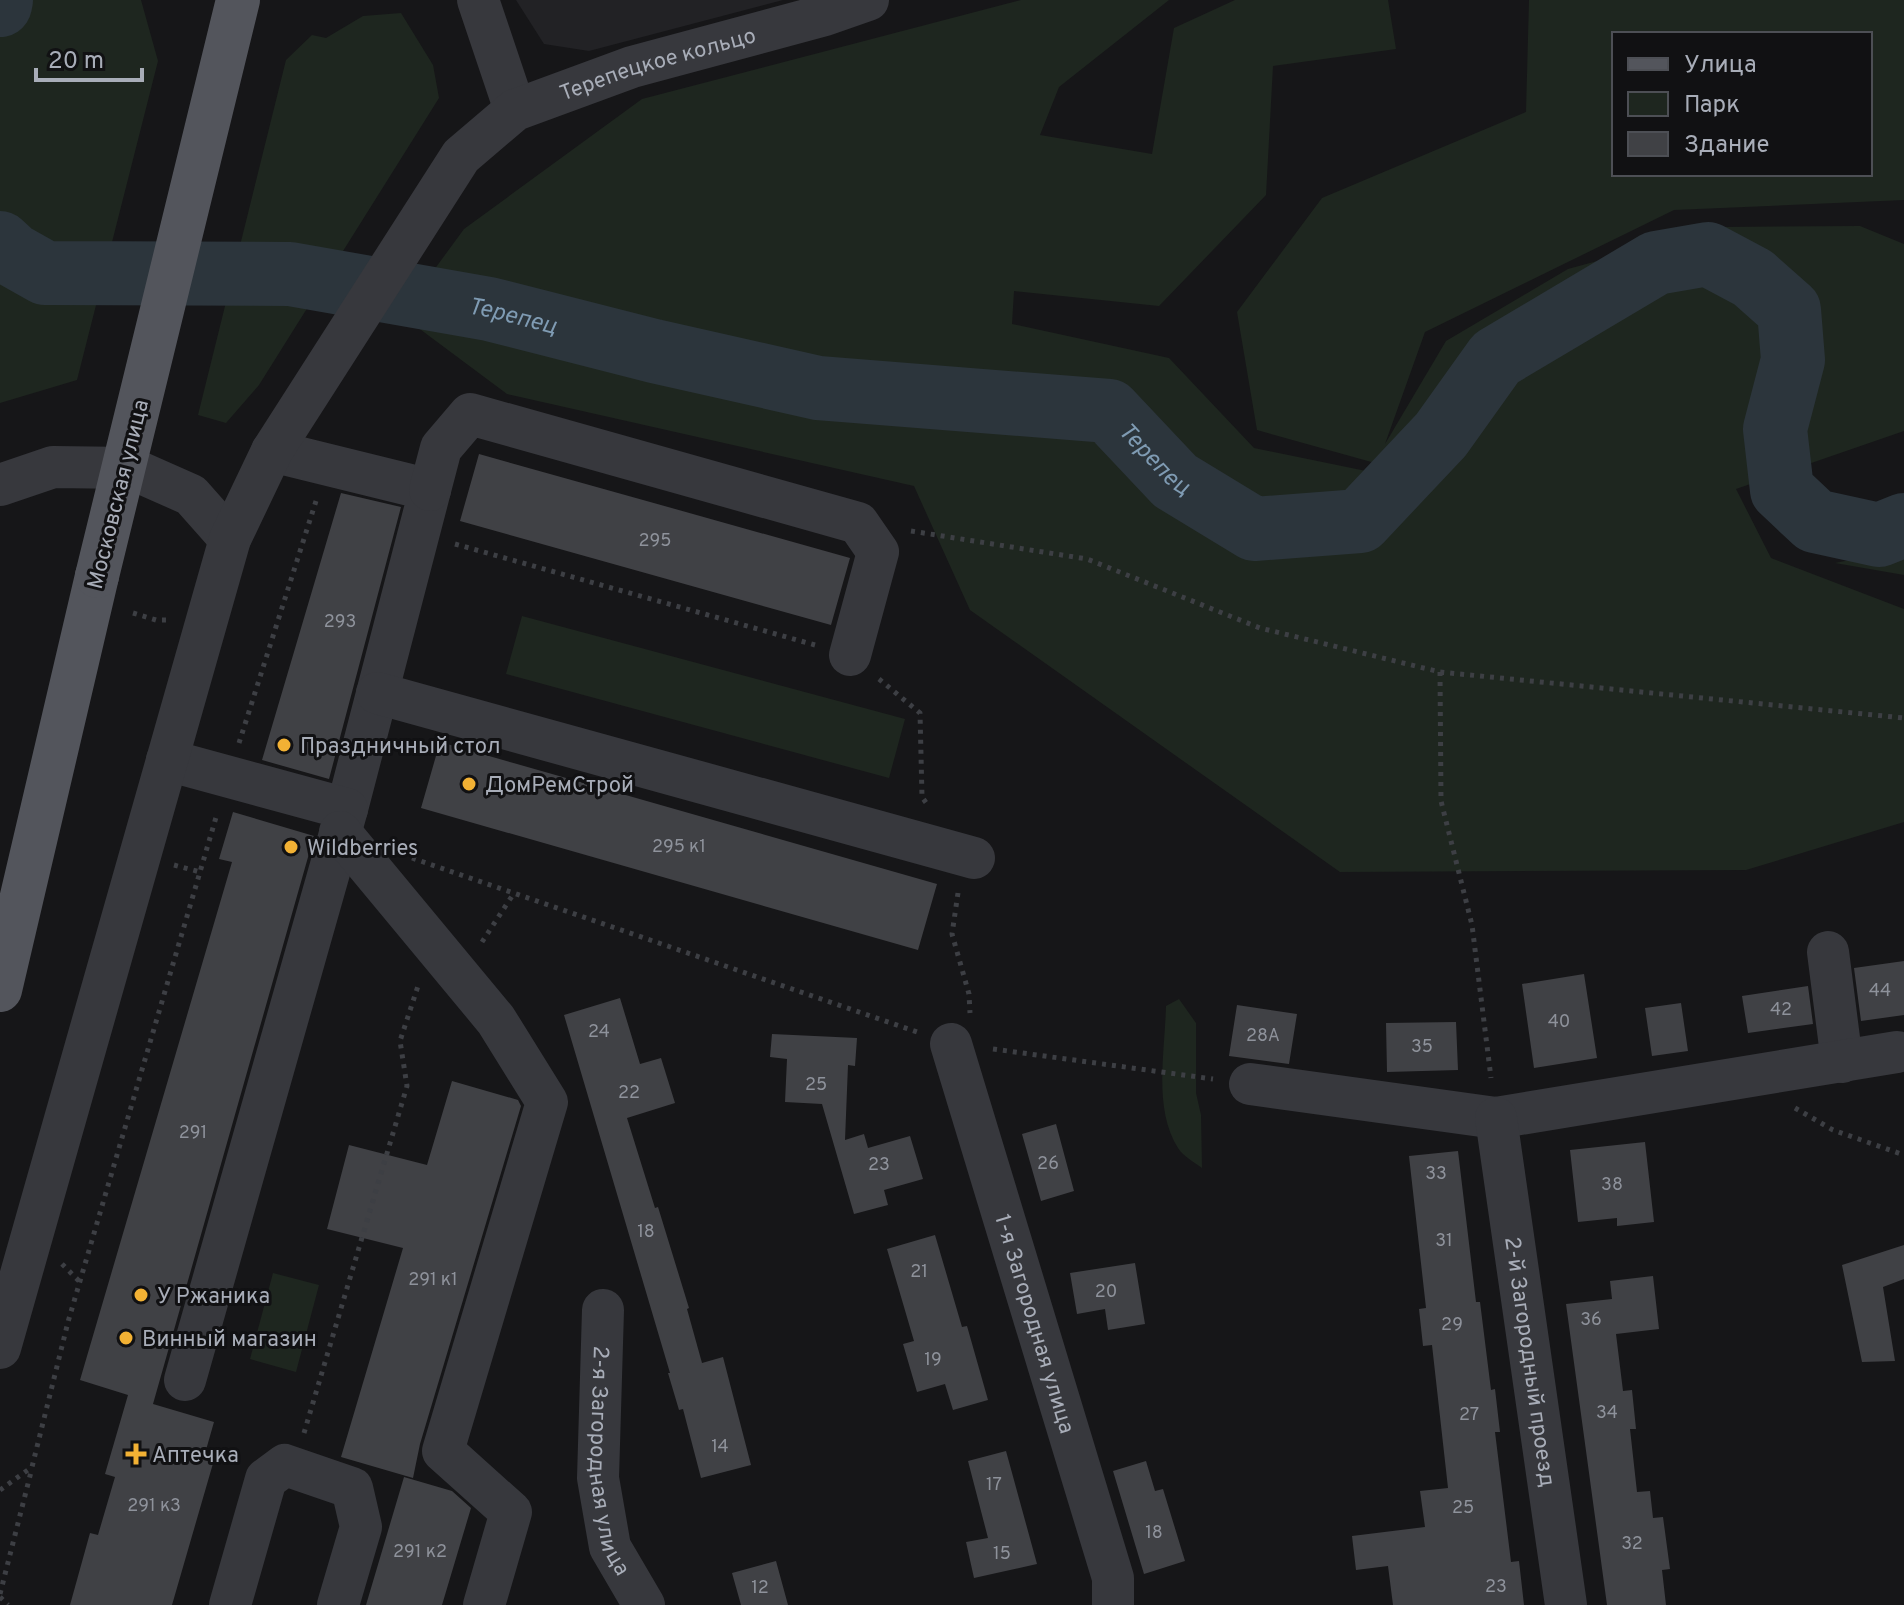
<svg xmlns="http://www.w3.org/2000/svg" width="1904" height="1605" font-family="Overpass,sans-serif">
	<style>
		.built { fill: #222225 }
		.green { fill: #1e261f; fill-rule: evenodd }
		.lines { fill: none; stroke-linecap: round; stroke-linejoin: round }
		.river { stroke: #2c353c; stroke-width: 64 }
		.building { fill: #404145 }
		.path { stroke: #3d3f44; stroke-width: 5; stroke-dasharray: 4 6; stroke-linecap: butt }
		.minor { stroke: #37383d; stroke-width: 42 }
		.major { stroke: #53555c; stroke-width: 44 }
		.major-bridge { stroke: #53555c; stroke-width: 44 }
		.poi-dot { fill: #f2b134; stroke: #111113; stroke-width: 3 }
		.labels { text-anchor: middle; stroke-width: 6; stroke-linejoin: round; paint-order: stroke }
		.number-label { font-size: 18px; fill: #8e929b }
		.street-label { font-size: 22px; fill: #a8adb8; stroke: #111113 }
		.poi-label { font-size: 22px; fill: #a8adb8; stroke: #111113; text-anchor: start }
		.water-label { font-size: 24px; font-style: italic; fill: #7f9bb3; stroke: #111113 }
	</style>
	<rect width="100%" height="100%" fill="#161618"/>
	<path class="built" d="M516,0H783L589,51L544,44Z"/>
	<path class="green" d="M0,0H141L158,61L77,380L0,403Z
		M1021,0H1169L1059,87L1040,135L1152,154L1174,28L1235,0H1388L1396,49L1273,66L1266,195L1159,306L1014,291L1012,324L1169,358L1254,448L1371,472L1375,463L1257,430L1237,312L1322,198L1526,112L1529,0H1904V200L1674,210L1425,332L1385,444L1446,341L1568,269L1722,227L1860,226L1904,244V431L1736,489L1771,558L1904,609V822L1746,870L1340,872L970,610L914,486L507,394L401,315L464,229L642,99ZM1614,34H1870V174H1614Z
		M401,13L433,65L439,98L259,385L226,423L198,415L286,60L312,35L326,38L363,16Z
		M1904,549V575L1835,563Z
		M522,616L905,719L889,778L506,674Z
		M1179,999L1196,1023V1093L1201,1115L1202,1168C1194,1162 1183,1156 1178,1148C1153,1109 1165,1051 1166,1006Z
		M273,1273L319,1285L296,1372L250,1359Z"/>
	<g class="lines">
		<g class="river">
			<path d="M0,5L1,0"/>
			<path id="s1" d="M0,243L13,255L45,273L290,274L489,309L654,351L818,388L1109,411L1175,481L1254,529L1360,521L1441,435L1496,358L1656,263L1708,254L1753,278L1789,310L1793,360L1775,429L1782,490L1815,521L1879,535L1904,525"/>
		</g>
	</g>
	<path class="building" d="M479,454L850,558L831,625L460,521Z
		M341,493L401,507L329,779L262,760Z
		M440,742L937,884L918,950L421,808Z
		M233,812L314,836L153,1404L214,1422L204,1457L214,1460L172,1605H70L90,1533L98,1535L115,1477L105,1474L128,1395L80,1380L232,862L219,859Z
		M1904,961V1015L1861,1021L1854,968Z
		M1584,974L1597,1058L1534,1068L1522,984Z
		M1808,986L1813,1024L1748,1033L1742,996Z
		M620,998L640,1064L661,1058L675,1103L627,1118L655,1208L658,1207L689,1308L687,1309L702,1363L723,1357L751,1465L701,1478L683,1409L679,1410L668,1373H670L564,1015Z
		M1681,1003L1688,1051L1652,1056L1645,1008Z
		M1237,1005L1297,1014L1289,1064L1229,1056Z
		M1456,1022L1458,1070L1387,1072L1386,1023Z
		M772,1034L857,1038L855,1066L848,1065L845,1140L864,1134L868,1148L910,1136L923,1179L884,1190L888,1205L854,1214L822,1104L785,1102L787,1059L770,1057Z
		M452,1081L518,1100L521,1106L420,1444L413,1478L341,1457L403,1248L327,1229L349,1145L427,1165Z
		M1056,1124L1074,1191L1041,1201L1022,1134Z
		M1645,1142L1654,1222L1617,1226V1218L1578,1222L1570,1150Z
		M1458,1151L1476,1302H1480L1491,1390L1495,1389L1500,1432H1495L1511,1562L1519,1561L1524,1605H1393L1388,1566L1356,1570L1352,1536L1425,1527L1420,1491L1448,1488L1432,1345L1423,1346L1419,1309L1426,1308L1409,1156Z
		M935,1235L962,1327L967,1326L988,1400L953,1410L945,1384L917,1392L903,1344L914,1341L887,1249Z
		M1904,1245V1279L1883,1287L1895,1361L1862,1362L1842,1265Z
		M1135,1263L1145,1324L1108,1330L1105,1309L1077,1314L1070,1273Z
		M1653,1276L1659,1329L1616,1334L1623,1391L1632,1390L1636,1429H1630L1637,1492L1650,1491L1653,1518L1663,1517L1670,1569L1662,1570L1666,1605H1607L1566,1304L1612,1299L1610,1281Z
		M1006,1451L1037,1564L974,1578L966,1542L988,1538L968,1461Z
		M1146,1461L1155,1491L1163,1489L1185,1561L1144,1574L1113,1471Z
		M404,1477L452,1491L471,1508L442,1605H366Z
		M776,1561L788,1605H741L732,1573Z"/>
	<g class="lines">
		<path class="path" d="M911,531L1087,559L1260,628L1440,672L1904,718
			M455,544L815,645
			M133,613L156,620H167
			M1440,672L1441,801L1472,925L1491,1078
			M879,679L920,713L922,797L927,804
			M239,743L316,501
			M412,858L917,1032
			M174,865L200,872
			M958,893L952,934L969,994L970,1013
			M482,942L514,893
			M993,1049L1213,1079
			M1795,1108L1833,1130L1904,1155
			M62,1264L80,1282
			M304,1433L407,1086L400,1041L418,986
			M0,1490L32,1467L68,1322L217,814
			M0,1594L32,1468
			M0,1597L8,1605"/>
		<g class="minor">
			<path d="M478,0L515,110"/>
			<path d="M272,451L430,490L347,809"/>
			<path d="M0,485L53,467L130,468L191,495L230,539"/>
			<path d="M430,490L441,448L470,414L858,523L878,552L850,655"/>
			<path d="M377,693L974,858"/>
			<path d="M167,760L347,809L185,1380"/>
			<path d="M340,832L496,1020L547,1102L443,1451L511,1512L484,1605"/>
			<path d="M1828,952L1842,1062"/>
			<path id="s2" d="M951,1044L1113,1578V1605"/>
			<path d="M1250,1084L1496,1118L1897,1052"/>
			<path id="s3" d="M1496,1118L1566,1605"/>
			<path id="s4" d="M603,1310L598,1478L610,1547L644,1605"/>
			<path id="s5" d="M0,1348L230,539L272,451L461,156L515,110L632,67L825,15L868,0"/>
			<path d="M230,1605L266,1479L285,1465L352,1488L361,1527L338,1605"/>
		</g>
		<path class="major" d="M0,990L97,576"/>
		<path class="major-bridge" d="M97,576L238,0"/>
	</g>
	<g class="poi-dot">
		<circle cx="284" cy="745" r="8"/>
		<circle cx="469" cy="784" r="8"/>
		<circle cx="291" cy="847" r="8"/>
		<circle cx="141" cy="1295" r="8"/>
		<circle cx="126" cy="1338" r="8"/>
		<path d="M132 1442h8v8h8v8h-8v8h-8v-8h-8v-8h8z"/>
	</g>
	<g class="labels">
		<g class="number-label">
			<text x="655" y="546">295</text>
			<text x="340" y="627">293</text>
			<text x="679" y="852">295 к1</text>
			<text x="1880" y="996">44</text>
			<text x="1781" y="1015">42</text>
			<text x="1559" y="1027">40</text>
			<text x="599" y="1037">24</text>
			<text x="1263" y="1041">28А</text>
			<text x="1422" y="1052">35</text>
			<text x="816" y="1090">25</text>
			<text x="629" y="1098">22</text>
			<text x="193" y="1138">291</text>
			<text x="1048" y="1169">26</text>
			<text x="879" y="1170">23</text>
			<text x="1436" y="1179">33</text>
			<text x="1612" y="1190">38</text>
			<text x="646" y="1237">18</text>
			<text x="1444" y="1246">31</text>
			<text x="919" y="1277">21</text>
			<text x="433" y="1285">291 к1</text>
			<text x="1106" y="1297">20</text>
			<text x="1591" y="1325">36</text>
			<text x="1452" y="1330">29</text>
			<text x="933" y="1365">19</text>
			<text x="1607" y="1418">34</text>
			<text x="1469" y="1420">27</text>
			<text x="720" y="1452">14</text>
			<text x="994" y="1490">17</text>
			<text x="154" y="1511">291 к3</text>
			<text x="1463" y="1513">25</text>
			<text x="1154" y="1538">18</text>
			<text x="1632" y="1549">32</text>
			<text x="420" y="1557">291 к2</text>
			<text x="1002" y="1559">15</text>
			<text x="1496" y="1592">23</text>
			<text x="760" y="1593">12</text>
		</g>
		<g class="street-label">
			<text dy="8" stroke="none"><textPath href="#s5" startOffset="1510">Терепецкое кольцо</textPath></text>
			<text transform="translate(117 494) rotate(-76)" y="8">Московская улица</text>
			<text dy="8" stroke="none"><textPath href="#s2" startOffset="292">1-я Загородная улица</textPath></text>
			<text dy="8" stroke="none"><textPath href="#s3" startOffset="246">2-й Загородный проезд</textPath></text>
			<text dy="8" stroke="none"><textPath href="#s4" startOffset="152">2-я Загородная улица</textPath></text>
		</g>
		<g class="poi-label">
			<text x="300" y="753">Праздничный стол</text>
			<text x="485" y="792">ДомРемСтрой</text>
			<text x="307" y="855">Wildberries</text>
			<text x="157" y="1303">У Ржаника</text>
			<text x="142" y="1346">Винный магазин</text>
			<text x="152" y="1462">Аптечка</text>
		</g>
		<g class="water-label">
			<text dy="8" stroke="none"><textPath href="#s1" startOffset="526">Терепец</textPath></text>
			<text dy="8" stroke="none"><textPath href="#s1" startOffset="1198">Терепец</textPath></text>
		</g>
	</g>
	<rect x="1612" y="32" width="260" height="144" fill="#111113" stroke="#4d4f55" stroke-width="2"/>
	<rect x="1628" y="58" width="40" height="12" fill="#53555c" stroke="#4d4f55" stroke-width="2"/>
	<text x="1684" y="72" font-size="24" fill="#a8adb8">Улица</text>
	<rect x="1628" y="92" width="40" height="24" fill="#1e261f" stroke="#4d4f55" stroke-width="2"/>
	<text x="1684" y="112" font-size="24" fill="#a8adb8">Парк</text>
	<rect x="1628" y="132" width="40" height="24" fill="#404145" stroke="#4d4f55" stroke-width="2"/>
	<text x="1684" y="152" font-size="24" fill="#a8adb8">Здание</text>
	<path d="M36 68v12h106v-12" fill="none" stroke="#a8adb8" stroke-width="4"/>
	<text x="48" y="68" font-size="24" fill="#a8adb8" stroke="#111113" stroke-width="6" paint-order="stroke">20 m</text>
</svg>
